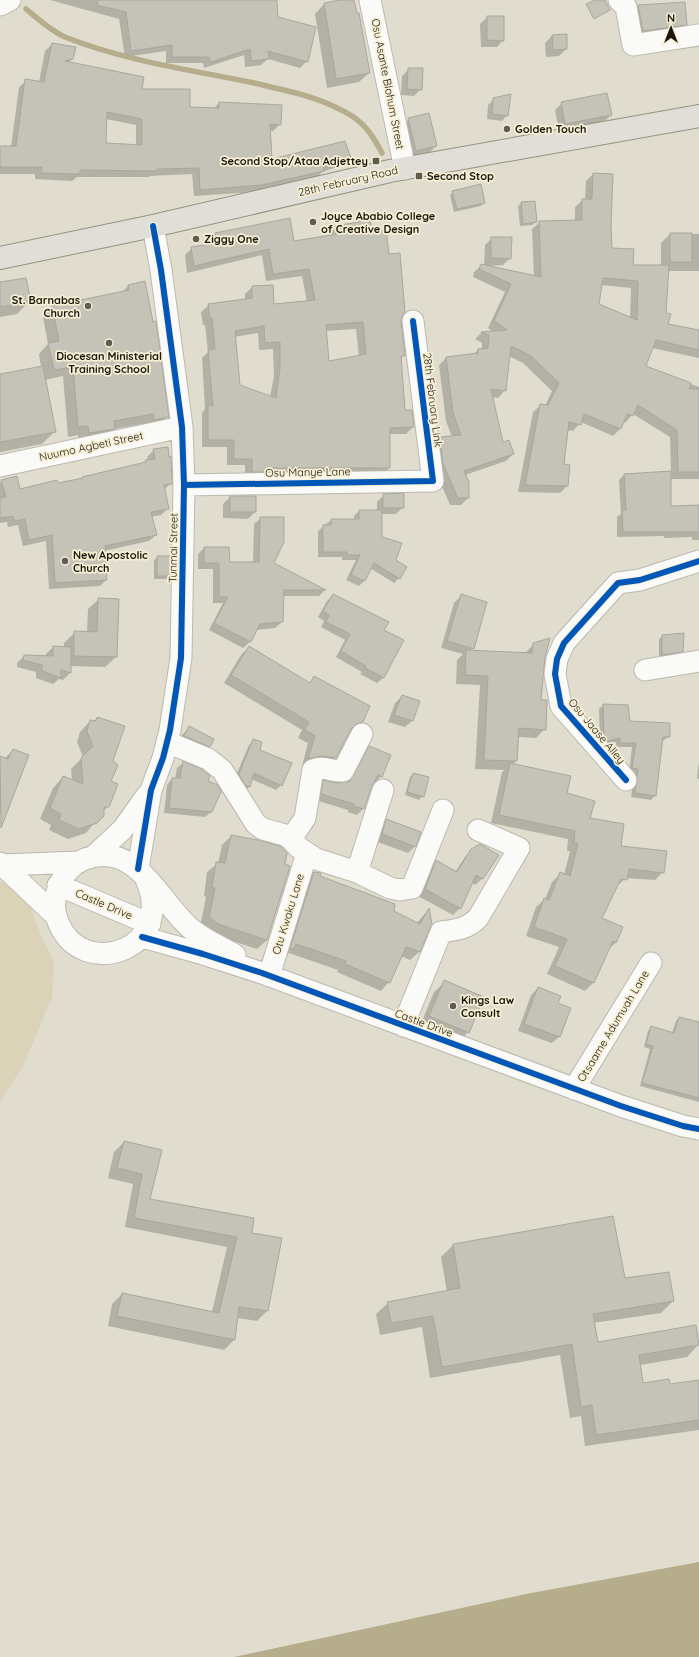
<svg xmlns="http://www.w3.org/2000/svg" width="699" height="1657" font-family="Quicksand,sans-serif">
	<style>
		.green { fill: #dad3b7 }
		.water { fill: #b5ad8c }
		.shadow { fill: #0003; fill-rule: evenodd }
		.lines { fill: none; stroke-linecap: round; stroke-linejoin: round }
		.stream { stroke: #b5ad8c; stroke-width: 5.5 }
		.building { fill: #c5c2b7; stroke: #a9a79c; fill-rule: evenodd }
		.street-casing { stroke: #bbb9ad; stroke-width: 23 }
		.primary-casing { stroke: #969281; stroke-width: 24 }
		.street { stroke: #fafaf8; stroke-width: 21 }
		.primary { stroke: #e0ded6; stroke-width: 22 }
		.cycleway-casing { stroke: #f6efd4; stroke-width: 8 }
		.cycleway { stroke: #0057b8; stroke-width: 6 }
		.poi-dot { fill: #5f5c51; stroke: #f6efd4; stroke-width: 1.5 }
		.labels { text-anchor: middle; stroke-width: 3.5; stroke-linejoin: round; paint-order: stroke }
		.street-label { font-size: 11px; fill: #19170d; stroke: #f6efd4 }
		.poi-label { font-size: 11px; font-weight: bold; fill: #19170d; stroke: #f6efd4; text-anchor: start }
	</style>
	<rect width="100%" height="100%" fill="#e0ddcf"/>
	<path class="green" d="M0,881L25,891L42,938L54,961L52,997L23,1066L0,1102Z"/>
	<path class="water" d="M699,1562V1657H234L526,1594Z"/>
	<path class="shadow" d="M50,0H260L307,61L300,68L268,59L261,65L245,67L244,55L204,68L203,63H166V51L125,57L119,19Z
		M345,0H353L369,73L359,82L327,88L315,14L324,4Z
		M638,6L686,24L679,31L636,38L631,13Z
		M487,17L503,40L497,47H481L480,24Z
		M552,36L566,49L559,56L546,57L545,43Z
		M52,44L72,59L69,62L189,107L213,109L219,103L280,124L273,131H270L271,160L350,158L343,165L322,172L316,178L255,192L194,196L192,174L150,176L149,177H77L72,181L35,179V174H0V147H11L19,87L26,81L39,82L45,51ZM106,119L136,125V146L105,144Z
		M409,69L421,89L414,96L401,95L402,76Z
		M494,99L507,115L502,121L487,119L488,105Z
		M562,103L611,115L604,122L559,130L555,110Z
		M409,119L436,146L429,153L410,157L402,126Z
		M593,174L612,175L610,226L611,249L631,266H661V243L670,234H699V274V271H668L665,314L667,325L699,331V358L652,348L644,367L699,387V479H670V507L699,506V540H692V537L664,538V536L617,537V517L621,514L619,480L624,475L671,472L670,437L633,414L625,423L623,422L620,429L613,436L581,422L573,431L567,430L563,465L567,486L560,493L518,492L533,412L541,405L545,406L552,391L523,363L509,356L505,390L498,398L492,397L502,443L513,454L506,461L465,475L468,498L461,505H450L436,472L433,445L440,438L452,437L446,421L439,365L446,358L474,354L478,350H482V343L475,339L481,333L493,332L488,328L505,292L473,277L474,272L482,265H484L485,245L492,238L510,258L503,265L488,266L534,277L532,229L540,222L575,221V207L583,200H585L586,181ZM601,285L631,288L630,318L598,305Z
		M453,192L484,202L481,206L454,212L450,195Z
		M522,203L536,222L532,225L520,226L518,206Z
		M290,219L294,242L329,236V234L336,227L371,233L388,255L401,316L404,355L400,359L404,411L413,427L406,434H389V468L382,475L245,479V465H227V447H202V413L205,409L202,358L208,352L205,325H203L201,312L209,305L245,300V294L252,287L273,305L307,302L302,276L266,281L262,255L187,273L185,255L192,248L209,246L208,241L215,234ZM356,329L359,357L328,362L325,331ZM258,333L259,350L273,349L274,376L270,397L239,386L234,337Z
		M0,283L30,301L17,314L0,317Z
		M128,286L167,416L158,426L144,429L143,424L114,429L104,439L79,442L78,435L68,437L63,376L45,380L55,431L42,444L0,452V375L41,367L39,354L48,344L43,317L53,307L121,293Z
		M154,450L171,483L164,490L168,508L161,515L151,517L156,535L149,541L104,551L106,580L100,586L49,589L46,541L23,546L18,525L8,527L7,522L0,523V482L2,481L19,490L81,480L143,464L148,461L147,457Z
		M384,495L403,507L396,514H381V537L395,560L399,578L394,583L370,568L365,580L359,586L346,580L356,560H342V557H318V531L331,520H354V516L359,511H377V502Z
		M230,497L255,512L248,519L223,518V504Z
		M261,518L272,563L324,591L319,596H283L282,622L275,628L256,630L250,642L243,648L209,630L223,603H213V569H198V554L204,548L229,563H253L254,524Z
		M158,557L169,576L166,579H154V560Z
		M333,595L383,630L403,640L383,678L377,683L360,674L362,672L336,657L345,640L321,627L324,621L318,617L327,601Z
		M461,596L473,648L470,651L524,654L534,644L544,657L539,700L545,729L536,738L517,737L516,761L513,764L566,794L589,819L620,847L663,872L655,880L626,878L616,887L601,919L616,942L609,949L593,983L585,991L547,974L559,947L526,936L536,907L545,899L552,882L560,874L564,875L570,851H567L568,839L491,823L502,772L505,770L475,769L480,685L456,684L457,660L463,654L441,648L454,603Z
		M99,599L116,657L105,667L70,666V673L63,680L59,679L53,684L36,678V672L17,667V663L24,656H46V654L53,647L64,648V643L75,632L87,633L88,609Z
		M663,636L682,651L678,654L659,658V639Z
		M249,647L309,683L314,678L362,722L354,730L349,731L335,758L327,766L313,764L302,766L308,743L298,738L302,730L224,683L241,655Z
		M402,696L412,721L405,727L388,722L395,703Z
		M603,705L629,722L669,724V737L662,741L655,796L651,800L631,797L635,773L629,772L632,747H616V742L603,744L600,741L599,709Z
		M97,718L112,761L108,806L86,833L68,839L49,830L51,825L40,819L53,788L63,777L72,781L71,769L83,757L77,742L80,732L90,721L93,722Z
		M189,728L209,746L202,753L178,743L182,735Z
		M254,740L281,785L276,790L251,779L249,787L244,792L234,780L249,745Z
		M370,747L381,776L375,783L373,782L363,809L357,815L348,812V810L315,800L317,788L324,781L339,784L347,783L363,754Z
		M13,750L9,804L0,813V757L4,759Z
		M699,762V779L697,778Z
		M183,763L207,782L211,812L205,817L164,813L167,785L172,779H175L177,768Z
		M413,774L423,796L419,800L405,795L410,777Z
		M387,821L415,846L408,853L375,841L380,828Z
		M231,836L267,940L257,949L209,933L200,927L206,897L204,896L207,872L218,863L222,845Z
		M472,850L497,855L482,879L475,885L472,883L460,908L453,915L418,896L430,868L436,861L455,872L465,857Z
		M314,873L319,877L417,923L428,910L431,924L419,952L410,960L401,956L389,982L381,991L337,972L338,970L289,953L285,957L306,881Z
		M445,982L468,1032L458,1043L420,1026L434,992Z
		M538,988L557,1004L559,1037L552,1043L518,1031L531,995Z
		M679,1018L699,1023V1102L640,1086L650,1049L644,1047L648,1031L651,1027L672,1033L676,1021Z
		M124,1142L161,1151L149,1200L251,1234L281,1238L267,1311L257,1321L237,1318L234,1340L224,1350L108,1326L112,1304L122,1294L212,1312L227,1247L125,1227L133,1184L108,1178L114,1152Z
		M613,1217L624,1279L673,1301L661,1313L593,1323L597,1343L698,1345L687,1357L640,1365L642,1384L669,1386L699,1381V1430L585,1446L581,1416L570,1418L560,1355L430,1378L422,1327L380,1335L376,1314L388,1303L447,1292L441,1257L453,1245Z"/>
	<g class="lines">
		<path class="stream" d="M26,9C38,19 51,31 65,37C125,61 192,70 254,83C288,91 322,97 352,116C366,125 374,138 382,153"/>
	</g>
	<path class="building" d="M98,0H277L278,17L316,27L308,62L268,51L269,59L251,61L250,49L211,62L209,57H172V45L131,51L126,12L97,5Z
		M340,0H354L357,13H359L370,73L336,79L324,3Z
		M595,0H605L610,10L594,19L586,4Z
		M685,2L687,25L643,31L638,5Z
		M487,16H504V41L487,40Z
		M567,34V49L553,50L552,35Z
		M52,43L76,47L73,59L65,61L144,77L142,89H190V107L219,108V102L282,105L281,125L270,124L272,159L345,141L351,158L323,167L324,171L262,185L200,190L199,168L157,169V171L80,170V174L41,173L42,167H0V146H16L25,79L44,82ZM107,112L142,119V145L106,143Z
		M408,68H423L422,90L407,89Z
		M607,93L612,115L565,124L561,102Z
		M511,94L508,116L492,114L493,98Z
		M429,113L437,146L416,151L408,118Z
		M593,173L613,174L611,226L612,248L634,249L633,265H669L666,313L671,314L668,324L699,330V350L656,340L646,366L691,383L689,389H699V472H678L677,430L638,405L633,416L627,414L621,429L584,414L581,425L569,422L564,464L570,465L568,486L525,485L540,404L548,405L559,383L531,356L511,346L506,391L491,389L503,442L509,440L514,454L464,471L469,482V498H458L443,464L440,437L461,435L453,413L446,357L478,353V349L488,348L489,335L481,332L507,330L494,321L511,284L479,269L481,264L541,277L539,221L582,220V199H592ZM603,278L638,281L637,320L599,304Z
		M481,184L485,203L457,209L452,191Z
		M535,201L537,222L523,224L521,202Z
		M290,218L294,241L337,234L335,226L370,220L372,232L386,230L389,254L400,253L405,312L402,317L401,322L405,356H401L405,410H412L414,427L390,428V468H272V472H252V459H234V440H208V405L213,406L208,350L215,349L212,318H210L208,304L252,298V286L273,285L274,304L315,300L309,269L273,274L269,249L194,266L191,247L217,243L215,233ZM363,322L366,354L329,361L326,325ZM264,326L265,343L280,342V368L276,398L240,385L235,331Z
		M670,233H692V262H670Z
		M491,237H512L511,259L491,258Z
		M26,278L31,301L0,307V282Z
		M145,281L153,322L156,321L169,417L154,420L153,414L114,421L115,429L89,433L88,426L78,427L73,367L54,370L48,343L59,341L52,306L129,290L128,285Z
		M43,366L56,432L0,442V374Z
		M168,447L169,457L171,456L172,484L164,485L169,509L151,512L157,535L105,546L107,580L55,583L52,535L29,540L25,519L15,521L13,516L0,518V498L6,497L1,480L17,476L20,489L57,480L58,483L83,478L82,477L146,462L145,460L155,459L153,449Z
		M671,471V506L699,505V532H623L622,510H626L624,474Z
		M404,493V508H383V494Z
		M230,496H256V512H230Z
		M359,510H382V537L402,543L396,560L407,567L400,579L374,563L365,581L351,575L360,555H347V552H323V525H331V519H359Z
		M260,517H284V542L274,563L326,590H284L283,622L260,624L251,642L214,623L228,597H219V563H204V547H229L230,562H259Z
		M157,556H171L170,576H157Z
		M333,594L389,622L384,630L404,640L384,678L365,668L366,666L341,651L350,634L326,622L329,615L323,611Z
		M461,594L487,602L474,649L447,641Z
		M98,598L119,599L117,657L74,656V631L97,632Z
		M684,633L683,652L662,655V635Z
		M550,638L545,657L541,700H547L546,730L519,728L517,761L484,760L488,676L465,675L466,650L532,653L533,643Z
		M53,646L71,647V673L61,670V678L42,671V665L23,660L24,655L53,656Z
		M249,646L310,683L314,676L370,706L363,722L356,724L351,729L336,758L321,756L308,759L315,736L305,730L309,722L231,675Z
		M402,695L420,701L413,721L394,715Z
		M603,704L628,705L630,721L670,723V737H663L656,796L635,793L638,769L632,768L636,743H620V738L607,741L604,737Z
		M97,717L125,726L113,761L118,765L111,781L118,784L109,807H104V816L97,823L79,829L59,820L61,814L50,808L63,776L83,784L81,758L93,746L87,731L90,720L96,721Z
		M189,726L214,739L210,747L184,736Z
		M253,739L262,742L260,750L292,763L282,786L254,773L250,787L245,785L239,774Z
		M369,746L391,755L382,777L378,775L372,786L364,809L353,806L354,804L321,794L323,780L339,783L350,781Z
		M13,749L29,755L1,828L0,756L8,759Z
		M183,761L202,769L210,776L208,781L218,785L221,792L212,812L169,808L172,778H180Z
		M510,763L571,776L567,793L595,801L590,818L624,824L621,846L667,851L664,873L629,869L627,880L621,879L602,918L623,927L616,943L613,941L594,983L555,966L567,939L534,927L544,898L549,900L560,872L570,876L578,843H574L575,831L499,815Z
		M413,773L429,777L424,797L407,792Z
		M386,819L421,832L416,847L382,834Z
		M231,835L258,840L280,846L287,853L285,864L290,866L267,940L218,924L209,917L215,888L212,887L216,862L225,863Z
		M480,844L499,855L483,879L476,875L461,909L425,889L436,860L457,872L471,849Z
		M314,872L321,873L320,876L395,904L394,911L420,924L429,908L432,924L420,952L406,947L390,983L345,964L346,961L296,944L294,949L290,948Z
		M444,980L484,997L469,1033L429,1016Z
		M538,987L561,996L558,1003L571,1008L560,1037L524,1024Z
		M679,1017L699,1022V1098L642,1083L653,1046L646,1044L651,1026L674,1033Z
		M124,1141L162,1150L150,1199L254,1218L252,1233L282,1238L268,1311L239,1307L235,1340L117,1316L122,1293L219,1313L237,1237L134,1218L142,1174L117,1168Z
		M613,1216L625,1278L669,1272L674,1301L593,1314L598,1342L696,1325L699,1345L639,1355L643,1383L669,1379L670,1384L699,1380V1420L596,1435L592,1405L581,1407L572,1344L442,1367L433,1316L391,1323L387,1302L460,1288L453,1244Z"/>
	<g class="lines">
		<g class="street-casing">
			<path id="street" d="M370,0L405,169
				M619,0L626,7L633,45L699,35
				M0,5L10,0
				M0,466L182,427
				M184,485L433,481L413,321
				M645,670L699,661
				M167,742L208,759L222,770L256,824L263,829L285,835L291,839L298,847L316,859L357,872L390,888L400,890L412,888L443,810
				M626,780L561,706L555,674L557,659L564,643L618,583L640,580L699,561
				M291,839L305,818L313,770C323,765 333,772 343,771L362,734
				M94,856L123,829L147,795
				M0,863L55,915
				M3,865L79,862
				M138,869L151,790L163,758L170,730L181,658L184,485L182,427L161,270L153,226
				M357,872L383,790
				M145,877C179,950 83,981 59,924C55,915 53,905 56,895C60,879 70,865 85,859C135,840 159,900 189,927C202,939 220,946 235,955
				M58,885L150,924
				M142,937L203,954L262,973L621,1106L683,1126L699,1129
				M269,976L307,853
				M403,1026L441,932C456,930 467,929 478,918L519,848L478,830
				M574,1089L651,963"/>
		</g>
		<g class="primary-casing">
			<path id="primary" d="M0,258L153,226L390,171L699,116"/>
		</g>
		<use href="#street" class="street"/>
		<use href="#primary" class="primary"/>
		<g class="cycleway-casing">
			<path id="cycleway" d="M184,485L433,481L413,321
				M626,780L561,706L555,674L557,659L564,643L618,583L640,580L699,561
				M138,869L151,790L163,758L170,730L181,658L184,485L182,427L161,270L153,226
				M142,937L203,954L262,973L621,1106L683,1126L699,1129"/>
		</g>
		<use href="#cycleway" class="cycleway"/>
	</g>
	<g class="poi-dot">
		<circle cx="507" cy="129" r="4"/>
		<rect x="372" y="157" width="8" height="8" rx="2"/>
		<rect x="415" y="172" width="8" height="8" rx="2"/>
		<circle cx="313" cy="222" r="4"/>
		<circle cx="196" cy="239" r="4"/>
		<circle cx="88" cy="306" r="4"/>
		<circle cx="109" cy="343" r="4"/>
		<circle cx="65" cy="561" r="4"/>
		<circle cx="453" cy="1006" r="4"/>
	</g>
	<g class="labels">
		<g class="street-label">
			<text transform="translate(388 84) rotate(79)" y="4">Osu Asante Blohum Street</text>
			<text transform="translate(348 181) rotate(-13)" y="4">28th February Road</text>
			<text transform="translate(433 400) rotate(83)" y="4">28th February Link</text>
			<text transform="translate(91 446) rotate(-12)" y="4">Nuumo Agbeti Street</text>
			<text transform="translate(308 472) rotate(-1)" y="4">Osu Manye Lane</text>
			<text transform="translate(173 548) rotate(-89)" y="4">Tunmai Street</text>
			<text transform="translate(597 731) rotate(50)" y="4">Osu Jaase Alley</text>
			<text transform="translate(104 904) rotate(23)" y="4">Castle Drive</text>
			<text transform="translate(288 914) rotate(-73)" y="4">Otu Kwaku Lane</text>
			<text transform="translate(424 1023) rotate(20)" y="4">Castle Drive</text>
			<text transform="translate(613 1026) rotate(-59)" y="4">Otsaame Adumuah Lane</text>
		</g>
		<g class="poi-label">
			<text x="515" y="133">Golden Touch</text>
			<text x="368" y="165" text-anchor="end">Second Stop/Ataa Adjettey</text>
			<text x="427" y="180">Second Stop</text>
			<text x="321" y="220">Joyce Ababio College<tspan x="321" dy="13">of Creative Design</tspan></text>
			<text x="204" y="243">Ziggy One</text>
			<text x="80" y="304" text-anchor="end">St. Barnabas<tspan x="80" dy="13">Church</tspan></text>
			<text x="109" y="360" text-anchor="middle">Diocesan Ministerial<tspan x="109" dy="13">Training School</tspan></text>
			<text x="73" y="559">New Apostolic<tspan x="73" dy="13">Church</tspan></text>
			<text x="461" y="1004">Kings Law<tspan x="461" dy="13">Consult</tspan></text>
		</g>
	</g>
	<g transform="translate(671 28)" stroke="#f6efd4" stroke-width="3" paint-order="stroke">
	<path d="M0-3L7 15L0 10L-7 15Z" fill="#19170d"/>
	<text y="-6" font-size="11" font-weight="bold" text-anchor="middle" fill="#19170d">N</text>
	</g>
</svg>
